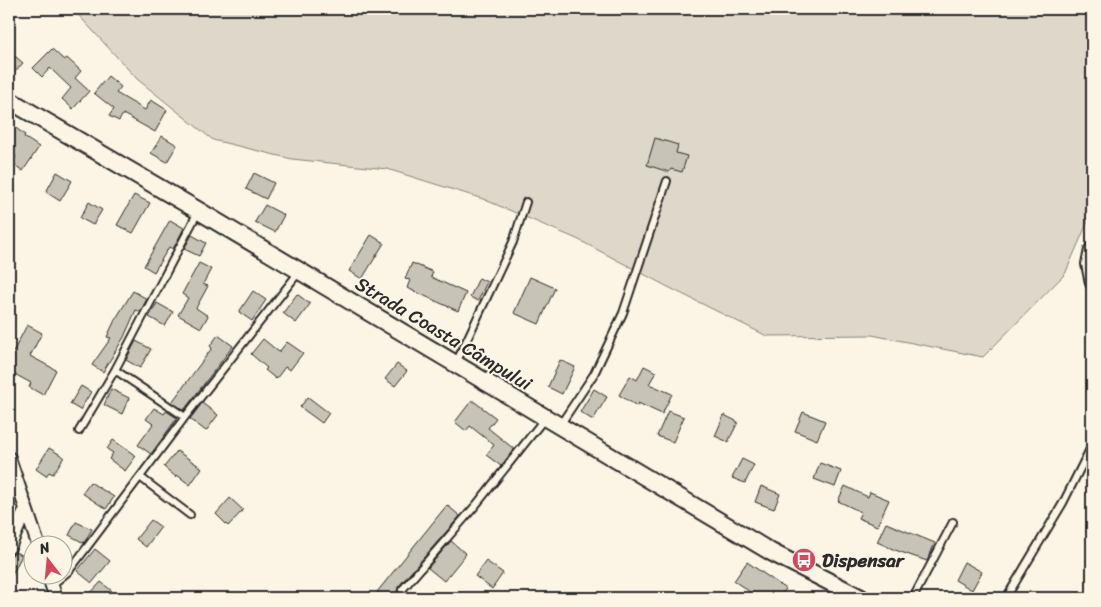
<svg xmlns="http://www.w3.org/2000/svg" width="1101" height="607" font-family="Sriracha,sans-serif">
	<style>
		.green { fill: #ded8ca; stroke: #84827a }
		.building { fill: #c8c3b7; stroke: #2b2b2b }
		.lines { fill: none; stroke-linecap: round; stroke-linejoin: round }
		.service-casing { stroke: #2b2b2b; stroke-width: 10 }
		.minor-casing { stroke: #2b2b2b; stroke-width: 16 }
		.tertiary-casing { stroke: #2b2b2b; stroke-width: 20 }
		.service { stroke: #fcf5e5; stroke-width: 6 }
		.minor { stroke: #fcf5e5; stroke-width: 12 }
		.tertiary { stroke: #fcf5e5; stroke-width: 16 }
		.labels { text-anchor: middle; stroke-width: 4; stroke-linejoin: round; paint-order: stroke }
		.street-label { font-size: 19px; fill: #2b2b2b; stroke: #fcf5e5 }
		.poi-label { font-size: 19px; font-weight: bold; fill: #2b2b2b; stroke: #fcf5e5; text-anchor: start }
	</style>
	<rect width="100%" height="100%" fill="#fcf5e5"/>
	<filter id="ink" filterUnits="userSpaceOnUse"><feTurbulence type="fractalNoise" baseFrequency=".02" numOctaves="2"/><feDisplacementMap in="SourceGraphic" scale="10" xChannelSelector="R" yChannelSelector="G"/><feConvolveMatrix kernelMatrix="1 2 1 2 8 2 1 2 1" color-interpolation-filters="sRGB"/></filter>
	<g filter="url(#ink)">
		<path class="green" d="M73,9H1092V212L1065,274L983,357L872,335L767,336L670,288L577,239L483,199L387,169L292,159L213,140L137,79Z"/>
		<path class="building" d="M52,49L64,60L67,58L81,71L75,78L89,91L73,109L62,99L71,88L50,68L42,77L33,68Z
			M9,51L23,63L9,78Z
			M108,76L121,87L116,93L145,110L151,100L167,110L155,132L123,114L119,121L109,116L114,109L94,93Z
			M16,128L25,135L24,137L39,147L23,171L12,163L16,157L9,151V137Z
			M162,136L177,145L167,162L151,153Z
			M655,138L678,145L676,153L687,156L682,172L671,169L669,172L647,165Z
			M57,172L72,181L60,201L46,192Z
			M254,173L274,183L266,199L246,189Z
			M134,195L150,203L133,233L117,225Z
			M89,202L102,210L93,225L80,218Z
			M265,205L284,215L275,232L255,222Z
			M170,220L184,228L173,249L169,247L154,272L144,266Z
			M192,235L206,243L199,256L184,249Z
			M371,235L384,243L362,279L349,271Z
			M199,263L211,269L203,284L208,286L196,308L208,316L201,328L178,315L188,298L182,294Z
			M412,263L433,272L431,277L466,293L458,311L407,288L410,280L405,279Z
			M530,277L555,288L539,324L514,313Z
			M479,278L487,282L478,301L470,297Z
			M133,291L147,299L140,312L136,310L124,337L103,372L92,365L111,338L107,337L115,320Z
			M253,291L266,300L252,321L239,312Z
			M297,294L310,304L296,323L283,313Z
			M157,303L173,312L165,326L149,317Z
			M27,325L42,333L30,356L56,370L43,395L29,387L31,383L9,371V360Z
			M218,335L233,346L184,410L172,402L212,348L210,346Z
			M263,339L279,352L287,342L303,353L290,370L285,367L276,379L265,370L267,368L251,354Z
			M136,341L151,349L140,368L126,360Z
			M560,360L575,367L562,394L548,387Z
			M397,364L407,371L395,386L385,379Z
			M644,366L656,372L649,384L672,394L662,414L638,403L637,406L619,395L630,376L637,380Z
			M81,386L91,392L80,410L70,404Z
			M111,389L129,398L122,414L104,405Z
			M594,389L607,397L593,420L580,412Z
			M308,397L329,413L322,423L300,407Z
			M472,400L496,418L488,428L514,449L501,466L486,455L494,445L470,426L466,431L455,422Z
			M202,403L218,415L206,431L190,419Z
			M154,408L164,414L166,411L177,418L151,454L138,445L153,424L146,419Z
			M668,411L684,417L673,442L657,436Z
			M803,412L825,421L817,440L795,431Z
			M724,415L738,422L728,442L715,436Z
			M113,440L136,456L125,471L109,459L113,453L107,449Z
			M49,448L64,457L53,474L49,472L46,476L36,469Z
			M177,451L202,468L190,485L177,475L176,477L164,467Z
			M742,459L754,465L745,483L732,478Z
			M820,463L841,471L835,487L814,479Z
			M90,482L114,497L106,509L82,493Z
			M761,486L780,494L774,509L755,502Z
			M845,486L868,497L870,492L889,500L877,526L858,518L861,512L838,501Z
			M230,498L243,510L228,526L216,514Z
			M447,505L460,516L398,587L397,591L391,598H375L379,594L377,592Z
			M151,520L161,527L146,547L136,539Z
			M76,522L92,529L84,543L69,535Z
			M886,523L935,543L927,561L895,550L877,542Z
			M451,541L466,554L444,581L428,568Z
			M95,549L110,561L92,583L77,571Z
			M15,552L22,555L9,581V558Z
			M486,561L503,573L492,589L475,576Z
			M747,562L786,589L779,598H759L734,581Z
			M964,562L982,572L972,590L955,580Z
			M101,582L112,591L106,598H86Z"/>
		<g class="lines">
			<g class="service-casing">
				<path id="service" d="M456,363L513,242L526,202
					M115,370L185,417
					M560,425L594,374L623,313L667,181
					M79,431L115,370L198,212
					M140,477L190,515
					M52,585L69,571L185,417L299,272
					M402,590L476,505L545,418
					M913,598L953,522
					M1006,598L1063,503L1092,445"/>
			</g>
			<g class="minor-casing">
				<path id="minor" d="M1092,249L1091,250L1088,264L1092,283
					M9,458L38,544
					M9,547L26,509
					M48,574L56,598"/>
			</g>
			<g class="tertiary-casing">
				<path id="tertiary" d="M9,100L199,211L771,552L861,598"/>
			</g>
			<use href="#service" class="service"/>
			<use href="#minor" class="minor"/>
			<use href="#tertiary" class="tertiary"/>
		</g>
	</g>
	<defs>
		<g id="bus-disc" transform="scale(1.25)"><circle r="9.5" fill="#d1495b" stroke="#fcf5e5"/><path d="M-5-6H5V4H4V6H2V4H-2V6H-4V4H-5ZM-3.5-4V0h7V-4ZM-3.5 1.2v1.5H-2V1.2ZM2 1.2v1.5H3.5V1.2Z" fill="#fff"/></g>
	</defs>
	<g fill-rule="evenodd">
		<use href="#bus-disc" x="804" y="560"/>
	</g>
	<g class="labels">
		<g class="street-label">
			<text transform="translate(444 333) rotate(31)" y="7">Strada Coasta Câmpului</text>
		</g>
		<g class="poi-label">
			<text x="822" y="567">Dispensar</text>
		</g>
	</g>
	<rect width="1101" height="607" fill="none" stroke="#fcf5e5" stroke-width="30"/>
	<rect x="15" y="15" width="1071" height="577" fill="none" stroke="#2b2b2b" stroke-width="2" filter="url(#ink)"/>
	<g transform="translate(48 560) rotate(344)"><circle r="24" fill="#fcf5e5" stroke="#a8a49b"/>
	<path d="M0-4L9 19L0 12L-9 19Z" fill="#d1495b"/>
	<text y="-8" font-size="14" font-weight="bold" text-anchor="middle" fill="#2b2b2b">N</text>
	</g>
</svg>
